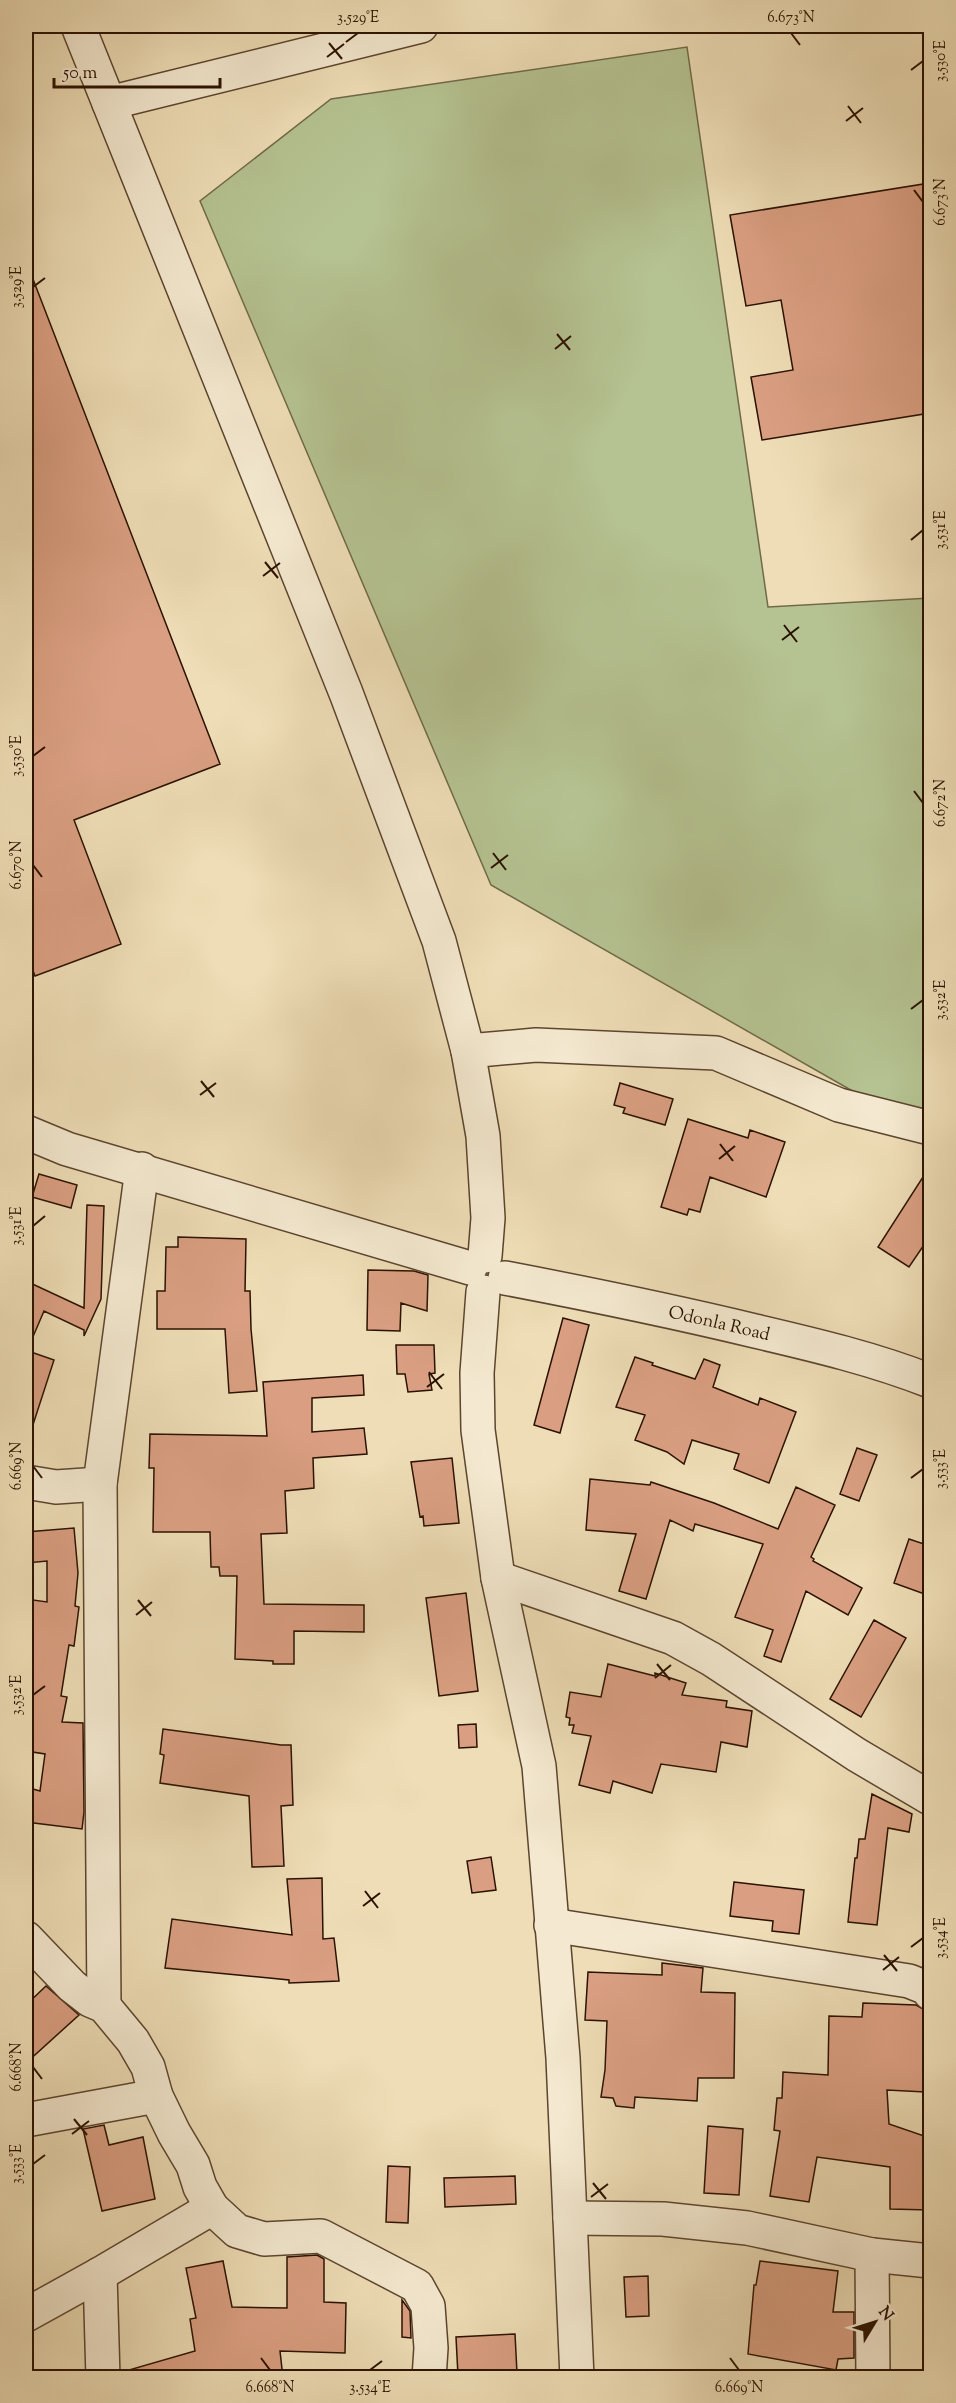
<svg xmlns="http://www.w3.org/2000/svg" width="956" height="2403" font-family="'Sorts Mill Goudy',serif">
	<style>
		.green { fill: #b5c291; stroke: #706a48; stroke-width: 1.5 }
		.building { fill: #da9f82; stroke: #2b1200; stroke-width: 1.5 }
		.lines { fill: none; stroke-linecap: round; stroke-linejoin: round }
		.minor-casing { stroke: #5c452e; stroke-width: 36 }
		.minor { stroke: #f4e9d0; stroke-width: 33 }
		.ticks { fill: none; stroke: #2b1200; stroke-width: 2 }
		.labels { text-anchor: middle; stroke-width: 4.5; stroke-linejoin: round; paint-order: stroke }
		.street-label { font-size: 18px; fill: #2b1200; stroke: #f4e9d0 }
		.neatline { fill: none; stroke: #2b1200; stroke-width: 2 }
		.ticks-label { font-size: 15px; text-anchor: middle; fill: #2b1200 }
	</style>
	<rect width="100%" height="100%" fill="#eeddb6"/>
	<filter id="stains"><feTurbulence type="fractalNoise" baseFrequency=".00333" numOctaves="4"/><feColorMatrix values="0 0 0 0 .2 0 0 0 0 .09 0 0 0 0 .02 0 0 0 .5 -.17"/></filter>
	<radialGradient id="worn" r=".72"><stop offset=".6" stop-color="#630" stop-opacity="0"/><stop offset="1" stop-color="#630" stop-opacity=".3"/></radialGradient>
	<path class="green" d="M687,47L768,607L930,598V1114L856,1093L491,885L200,201L331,99Z"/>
	<path class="building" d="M930,183V413L762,440L751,377L793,370L781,300L746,306L730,215Z
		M26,261L220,764L74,820L121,944L35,976L26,952Z
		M620,1083L673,1099L665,1125L623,1113L625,1108L614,1105Z
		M688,1119L748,1138L750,1130L785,1142L766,1197L710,1177L700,1212L689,1209L687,1215L661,1207Z
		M930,1166V1236L909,1267L878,1247Z
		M39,1174L77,1185L71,1208L32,1197Z
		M87,1205L104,1206L101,1299L84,1336V1330L44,1311L26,1353V1281L84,1308Z
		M178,1237L246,1239L245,1291H250L251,1329L257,1391L229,1393L225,1329H157V1291H165L166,1247H178Z
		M368,1270L414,1271L428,1275L427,1311L401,1303L400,1331L367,1330Z
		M563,1318L589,1325L560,1433L534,1425Z
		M396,1345H434L435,1373L429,1374L432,1390L408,1392L405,1374H397Z
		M31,1352L54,1360L29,1437L26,1436V1369Z
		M635,1357L653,1363L652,1365L695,1379L704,1359L720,1365L713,1387L758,1405L760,1398L796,1412L769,1483L734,1469L739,1454L692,1440L684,1464L667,1452L635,1440L645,1415L616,1407Z
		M363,1375L364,1395L312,1398V1432L364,1428L367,1454L313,1458L314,1488L285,1491L287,1533L261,1534L264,1604L364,1605V1632L294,1631V1664H273V1661L235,1659L237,1576H220L219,1567H211L210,1532H153L154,1468H149L150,1434L267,1436L263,1382Z
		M857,1448L877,1455L859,1501L840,1494Z
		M452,1458L459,1523L424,1526L423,1516L420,1517L411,1462Z
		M590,1479L650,1485L651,1482L714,1503L778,1529L796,1487L835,1505L811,1557L814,1559L813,1561L862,1588L848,1615L806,1591L781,1662L764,1656L773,1630L735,1617L763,1544L695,1524L693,1531L670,1520L646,1599L619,1591L636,1534L586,1530Z
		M74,1528L78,1573L75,1606L79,1607L74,1646L69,1645L61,1696L67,1697L62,1722L83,1723L84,1812L82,1829L26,1822V1787L40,1791L45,1754L26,1751V1599L47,1602V1561L26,1563V1532Z
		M909,1539L930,1546V1596L894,1583Z
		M466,1593L478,1691L439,1696L426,1598Z
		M874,1620L906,1638L861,1717L830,1699Z
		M608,1664L655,1676V1673L686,1683L682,1695L727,1701L726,1707L752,1711L747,1747L721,1742L716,1772L661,1764L652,1793L613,1781L610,1793L579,1785L591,1736L572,1733L574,1725H569L570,1718L566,1717L570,1692L601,1697Z
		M476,1724L477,1747L459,1748L458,1725Z
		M163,1729L281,1745H291L293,1805L281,1806L284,1866L252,1867L249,1796L160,1783L164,1755L160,1754Z
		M872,1794L912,1814L909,1832L888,1828L877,1925L848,1922L855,1858H857L859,1839H865Z
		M491,1857L496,1890L472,1893L467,1861Z
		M322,1878L323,1939L334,1938L339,1981L289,1983V1980L165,1968L172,1919L292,1935L287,1879Z
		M734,1882L804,1890L799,1934L772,1931L773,1921L730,1916Z
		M662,1963L703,1968L701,1992L735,1993L734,2078H698L697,2101L635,2097L634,2108L616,2106L613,2098L601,2097L605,2070L607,2021L585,2020L588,1972L662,1975Z
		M46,1986L79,2015L26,2063V2005Z
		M863,2003L916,2005L927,2011L925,2092L887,2090L889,2124L930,2138V2210L890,2209V2167L817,2157L809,2202L770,2196L780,2131L774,2130L777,2098H782L783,2072L828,2075L829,2016L862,2017Z
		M104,2125L109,2145L143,2137L155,2199L102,2211L83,2129Z
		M708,2126L743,2129L739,2195L704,2193Z
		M388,2166L410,2167L408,2223L386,2222Z
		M515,2176L516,2204L445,2207L444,2178Z
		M317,2255L324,2259V2302L346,2303L345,2353L280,2351L283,2378H122V2372L195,2351L190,2319L196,2318L186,2268L223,2261L232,2307L287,2308V2257Z
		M760,2261L838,2271L833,2312H854V2358L838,2359L836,2370L748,2354L754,2285H756Z
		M648,2276L649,2316L626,2317L624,2277Z
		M402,2300L410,2311L411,2338L402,2337Z
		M515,2334L517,2373L458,2376L456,2337Z"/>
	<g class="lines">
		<g class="minor-casing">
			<g id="minor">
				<path d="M78,26L346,693L439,941L468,1051L483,1136L488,1218L485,1256"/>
				<path d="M109,103L421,26"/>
				<path d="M468,1051L536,1045L716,1053L839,1105L930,1128"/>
				<path d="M26,1132L67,1149L470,1268"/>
				<path id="s1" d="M505,1278C589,1294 672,1311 755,1331C815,1345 874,1359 930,1381"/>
				<path d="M483,1292L477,1373L478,1430L498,1578L539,1766L563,2058L577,2378"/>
				<path d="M26,1482L56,1487L100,1484"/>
				<path d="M498,1578L673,1638L711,1659L857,1755L930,1798"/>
				<path d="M551,1925L909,1981L929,1989L930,1993"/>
				<path d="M26,1938L72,1986L90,2000L104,2006L133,2041L148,2067L156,2096L174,2133L193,2165L200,2187L212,2208L237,2231L264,2239L321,2236L417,2286L428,2306L431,2348L429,2378"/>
				<path d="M104,2006L100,1484L142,1169"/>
				<path d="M26,2120L156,2096"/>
				<path d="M570,2218L663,2219L747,2228L872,2255L930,2261"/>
				<path d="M872,2255L873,2378"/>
				<path d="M100,2274L103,2378"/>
				<path d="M26,2315L100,2274L212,2208"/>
			</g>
		</g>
		<use href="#minor" class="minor"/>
	</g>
	<path class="ticks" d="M791,33L800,45M346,42L358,33M329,43L342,59M327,57L344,44M911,70L923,61M848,106L861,123M846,121L863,108M914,190L923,202M33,287L45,278M557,334L570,350M555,349L571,336M911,540L923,530M265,562L278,578M263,576L280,563M784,625L797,642M782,640L799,627M33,756L45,747M914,791L923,803M493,853L506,870M33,865L42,877M491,868L508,855M911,1009L923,1000M201,1081L214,1097M200,1095L216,1083M720,1144L733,1161M719,1159L735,1146M33,1226L45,1216M429,1372L442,1389M427,1387L444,1374M33,1466L42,1478M911,1478L923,1469M138,1600L151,1616M136,1615L152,1602M657,1664L670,1680M655,1678L671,1665M33,1695L45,1686M365,1891L378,1908M363,1906L380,1893M911,1947L923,1938M884,1955L897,1971M883,1970L899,1957M33,2067L42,2079M74,2119L87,2135M72,2134L89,2121M33,2164L45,2155M593,2183L606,2199M591,2197L608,2184M261,2358L270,2370M730,2358L739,2370M370,2370L382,2361"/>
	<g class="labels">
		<g class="street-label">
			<text dy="6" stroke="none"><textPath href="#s1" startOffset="219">Odonla Road</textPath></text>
		</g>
	</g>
	<rect width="956" height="2403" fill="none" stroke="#eeddb6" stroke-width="66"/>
	<g transform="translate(875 2322) rotate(52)" stroke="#f4e9d0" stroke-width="4.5" paint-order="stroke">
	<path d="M0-4.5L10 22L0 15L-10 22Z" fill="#2b1200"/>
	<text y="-9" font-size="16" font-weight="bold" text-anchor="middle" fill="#2b1200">N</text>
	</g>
	<path d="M54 78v9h166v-9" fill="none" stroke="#2b1200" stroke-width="3"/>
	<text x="63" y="78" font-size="18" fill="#2b1200" stroke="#f4e9d0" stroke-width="4.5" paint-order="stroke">50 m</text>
	<rect x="33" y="33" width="890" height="2337" class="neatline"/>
	<g class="ticks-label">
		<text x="358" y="22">3.529°E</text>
		<text x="791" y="22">6.673°N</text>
		<text transform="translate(940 61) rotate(-90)" y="5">3.530°E</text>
		<text transform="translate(940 202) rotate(-90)" y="5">6.673°N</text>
		<text transform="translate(16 287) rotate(-90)" y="5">3.529°E</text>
		<text transform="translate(940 530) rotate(-90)" y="5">3.531°E</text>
		<text transform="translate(16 756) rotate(-90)" y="5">3.530°E</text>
		<text transform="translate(940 803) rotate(-90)" y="5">6.672°N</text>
		<text transform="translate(16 865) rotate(-90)" y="5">6.670°N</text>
		<text transform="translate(940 1000) rotate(-90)" y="5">3.532°E</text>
		<text transform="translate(16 1226) rotate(-90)" y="5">3.531°E</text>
		<text transform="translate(16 1466) rotate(-90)" y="5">6.669°N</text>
		<text transform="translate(940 1469) rotate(-90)" y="5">3.533°E</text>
		<text transform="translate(16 1695) rotate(-90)" y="5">3.532°E</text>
		<text transform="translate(940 1938) rotate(-90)" y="5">3.534°E</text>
		<text transform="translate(16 2067) rotate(-90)" y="5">6.668°N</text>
		<text transform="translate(16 2164) rotate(-90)" y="5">3.533°E</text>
		<text x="270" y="2392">6.668°N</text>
		<text x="370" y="2392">3.534°E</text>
		<text x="739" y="2392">6.669°N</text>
	</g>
	<rect width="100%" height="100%" filter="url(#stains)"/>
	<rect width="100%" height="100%" fill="url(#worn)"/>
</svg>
